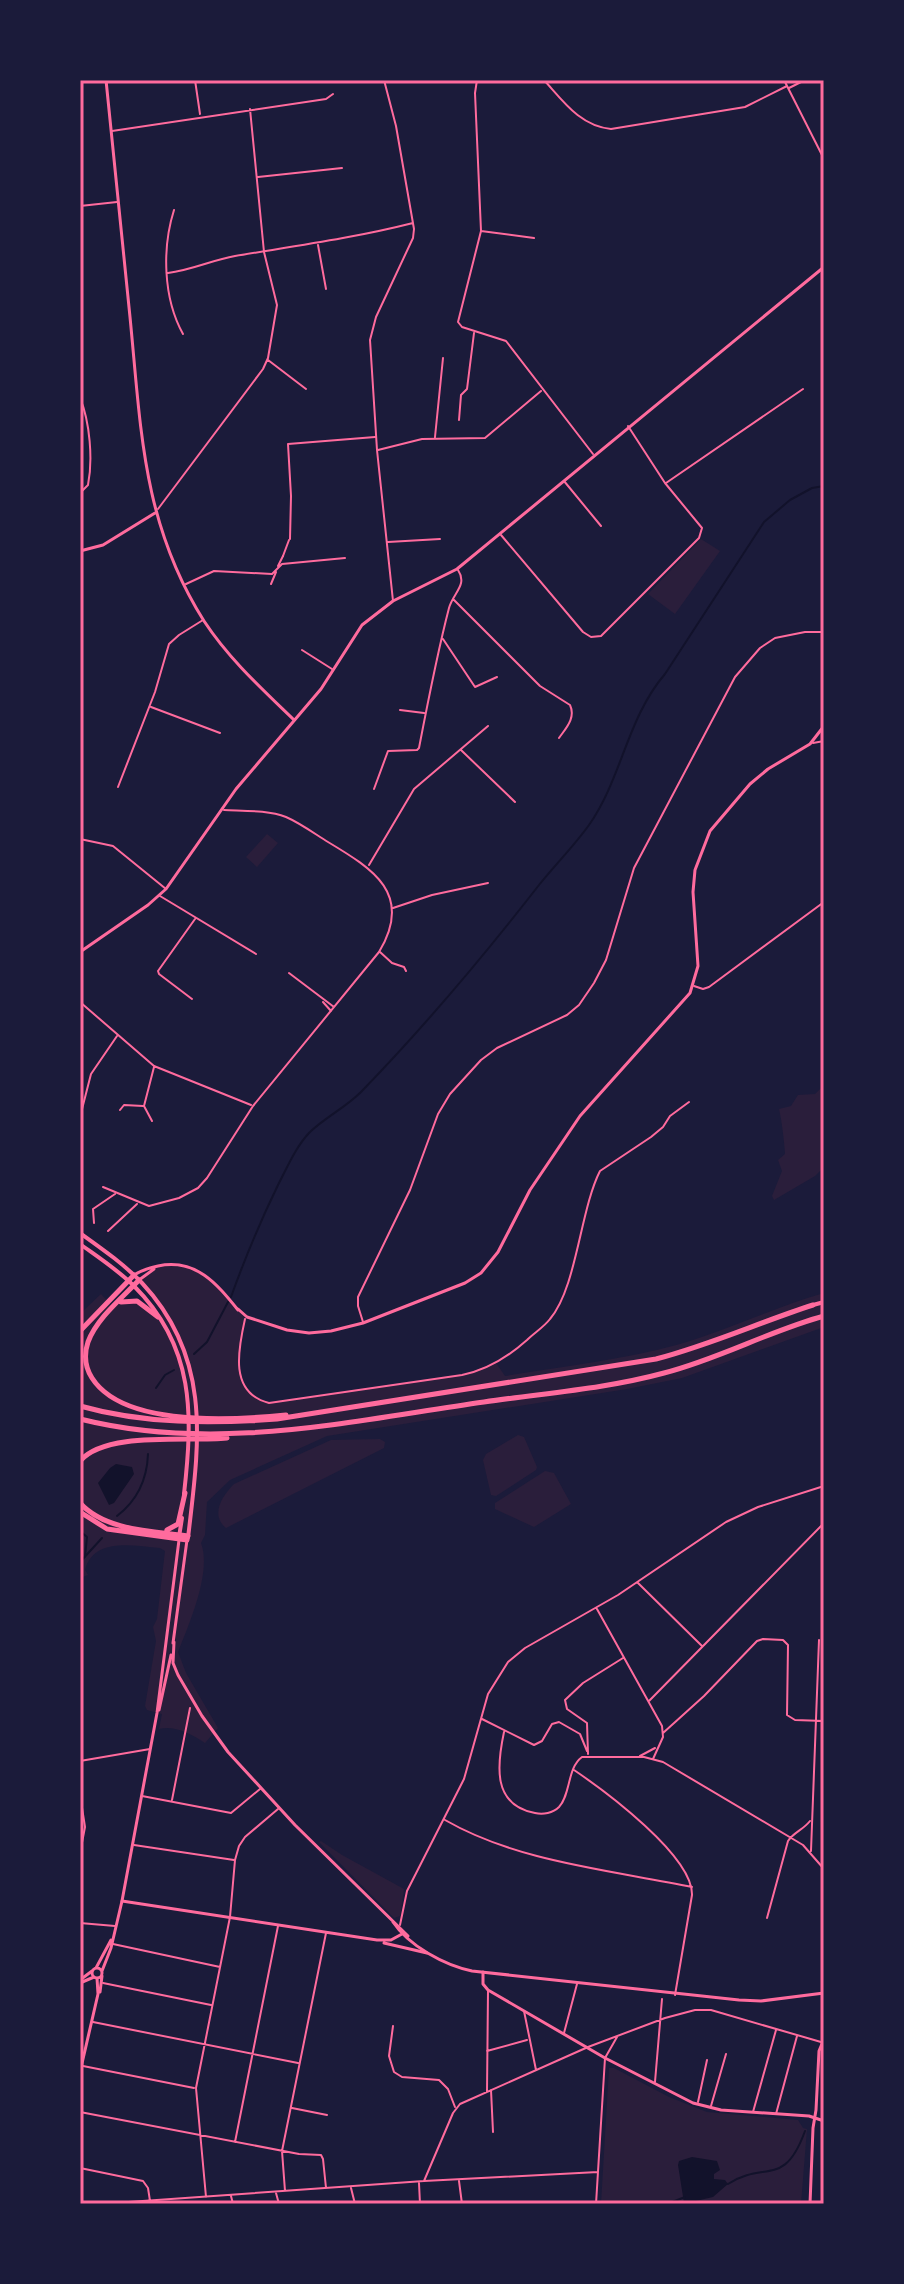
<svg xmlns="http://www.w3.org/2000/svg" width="904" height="2284" font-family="Overpass,sans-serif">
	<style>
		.green { fill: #2a1e3b }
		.water { fill: #12122b }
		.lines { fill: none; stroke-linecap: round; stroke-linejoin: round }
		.stream { stroke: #12122b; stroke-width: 2 }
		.pedestrian { stroke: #ff6b9d; stroke-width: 2 }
		.minor { stroke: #ff6b9d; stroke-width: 2 }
		.tertiary { stroke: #ff6b9d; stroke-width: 3 }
		.secondary { stroke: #ff6b9d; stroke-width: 3 }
		.primary { stroke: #ff6b9d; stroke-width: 4 }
		.trunk { stroke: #ff6b9d; stroke-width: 4 }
		.motorway { stroke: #ff6b9d; stroke-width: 5 }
		.neatline { fill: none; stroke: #ff6b9d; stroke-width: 3 }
	</style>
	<rect width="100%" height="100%" fill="#1b1b3a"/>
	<path class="green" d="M701,539L720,551L675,614L648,594Z
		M267,834L278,843L257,867L246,857Z
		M824,1085V1156L822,1159L824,1167L815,1176L774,1200L772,1196L782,1171L778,1160L785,1154C784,1140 782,1122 779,1109L791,1106L798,1095L815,1094Z
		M169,1264L197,1269L221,1289L245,1318C240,1349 228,1393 269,1403L462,1375L496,1363L505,1376C564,1366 623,1360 680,1344C729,1330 775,1307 824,1293V1327L682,1378L627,1389L327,1436L230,1480L207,1502L205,1535L201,1543C212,1572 189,1624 178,1652L186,1673L218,1728L205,1743C192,1734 174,1725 159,1729L162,1714L147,1710L145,1706L156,1641L153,1627L157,1619L165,1551L160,1548C133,1546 94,1537 85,1570L88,1575L80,1578V1314L101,1294L113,1307C135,1295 140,1304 158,1317L164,1311L139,1280L157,1266Z
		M518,1435L524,1437L537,1467L536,1470L496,1496L491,1495L483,1460L486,1454Z
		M380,1439L385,1442L384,1448L226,1528C210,1515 222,1496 234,1484L331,1440Z
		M545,1471L554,1473L571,1504L534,1527L495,1509V1503Z
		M321,1841L342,1855L404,1889L400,1916L394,1918L319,1842Z
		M609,2068H614L669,2097L707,2112L798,2120L803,2128L807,2129L801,2204H601Z"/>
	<path class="water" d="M116,1464L132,1467L134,1474L114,1503L109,1505L98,1483L110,1468Z
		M692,2157L717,2161L720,2170L714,2174V2179L725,2180L728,2184L713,2197L687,2203H684L678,2165L679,2161Z"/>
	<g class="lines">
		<path class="stream" d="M231,1297C245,1258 260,1222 278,1185C287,1168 295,1148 309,1133C324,1118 345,1108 361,1092C424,1027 483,957 539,885C555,865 574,846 589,825C622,778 627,718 665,674L764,522L790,500L812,488L824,486
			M194,1354L207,1342L228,1302
			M156,1388L165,1375L174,1370
			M117,1516C138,1500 147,1480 148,1454
			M80,1531L87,1537L85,1557
			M80,1562L102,1538
			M728,2184C765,2160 784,2189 805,2131
			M667,2204L685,2197"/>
		<path class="pedestrian" d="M283,556L289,540"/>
		<path class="minor" d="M195,80L200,114
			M384,80L396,126L414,229L413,238L376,317L370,340L377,450L393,601
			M477,80L475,93L481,231L458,322L462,327L506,341L593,454
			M544,80C563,101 580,126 611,129L745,107L787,86
			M784,80L824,159
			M789,88L805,80
			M112,131L326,99L333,94
			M258,177L342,168
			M80,206L117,202
			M174,210C162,248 163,298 183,334
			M481,231L534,238
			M318,245L326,289
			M168,273C192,270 212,260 235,256C295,246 354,238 413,223
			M268,360L306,389
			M80,398C90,422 93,460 88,485L80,493
			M459,420L461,395L467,389L474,333
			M435,437L443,358
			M378,450L422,439L485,438L541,391
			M564,481L601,526
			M666,483L803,389
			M158,509L263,369L268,358L277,305L264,252L250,109
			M501,535L583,632L591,637L601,636L699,538L702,528L665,483L628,426
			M290,539L291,496L288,444L375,437
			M388,542L440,539
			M278,566L283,556
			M186,584L214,571L272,574L282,564L345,558
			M271,584L276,572
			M453,599L540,686L570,705C576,718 566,728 559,738
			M443,639L475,687L497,677
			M302,650L332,669
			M151,707L220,733
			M400,710L424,713
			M813,743L824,741
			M461,750L515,802
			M118,787L155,692L169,644L179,635L203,620
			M374,789L388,751L417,750L419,748C428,701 437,654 449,608C453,593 468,585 458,570
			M80,839L113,846L166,889
			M369,865L414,789L488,726
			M160,896L256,954
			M393,908L432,895L488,883
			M380,952L392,963L404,967L406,971
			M289,973L334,1007
			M694,986L703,989L709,987L824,902
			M192,999L159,974L158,971L195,919
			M80,1002L154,1066L251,1105
			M323,1002L331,1011
			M120,1110L124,1105L143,1106
			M81,1113L91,1074L117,1036
			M152,1121L144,1106L154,1067
			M103,1187L149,1206L179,1198L198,1188L207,1178L253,1106L379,952C414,894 373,869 328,842C315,834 300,823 286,817C268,810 243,811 224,810
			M94,1223L93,1209L115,1194
			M108,1231L137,1204
			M245,1319C238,1350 229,1393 269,1403L462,1375C487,1370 508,1357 527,1340C534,1333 544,1327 550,1319C577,1287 580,1210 600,1171L651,1137L663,1127L670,1116L689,1102
			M363,1322L358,1306V1297L410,1190L438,1114L450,1094L481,1060L497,1048L567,1015L579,1005L594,983L606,960L634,868L735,677L760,648L775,638L805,632H824
			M638,1583L702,1646
			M597,1609L662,1726L663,1737L653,1759
			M649,1701L824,1523
			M482,1719L534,1745L542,1741L552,1724L559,1722L580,1734L587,1751
			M504,1732C497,1765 492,1805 535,1813C543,1815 553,1813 559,1807C571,1794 567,1768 582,1757H644L663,1762L803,1845L824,1869
			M663,1733L704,1696L757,1641L763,1639L783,1640L788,1645L787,1715L795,1720L824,1721
			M588,1754L587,1723L567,1709L565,1700L583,1683L623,1658
			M640,1756L655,1748
			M80,1761L150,1749
			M574,1770C605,1791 693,1856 692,1895L675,1995
			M80,1795L85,1827L80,1853
			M142,1796L231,1813L260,1789
			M172,1800L190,1708
			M445,1820C518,1862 610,1870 692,1887
			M134,1845L234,1860
			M811,1851L819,1640
			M767,1918L788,1841C794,1832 803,1830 810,1821
			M80,1923L115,1926
			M400,1925L407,1891L464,1779L488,1694L508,1662L525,1648L618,1595L726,1522L758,1507L824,1486
			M113,1944L220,1967
			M103,1983L211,2005
			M524,2011L536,2070
			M93,2022L298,2063
			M393,2026L389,2056L394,2072L402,2077L439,2080L448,2089L455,2107
			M564,2033L577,1984
			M487,2051L527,2040
			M83,2066L194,2088
			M655,2082L662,1999
			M491,2090L493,2132
			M487,2092L488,1991
			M698,2102L707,2060
			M711,2106L726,2054
			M292,2108L327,2115
			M80,2112L299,2154L321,2155L323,2159L326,2188
			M753,2112L776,2030
			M776,2114L797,2036
			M235,2142L278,1926
			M80,2168L143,2181L148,2188L150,2201
			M424,2181L453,2113L460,2104L588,2047L665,2018L695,2010H711L821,2042
			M459,2181L462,2204
			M419,2183L420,2204
			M351,2188L355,2204
			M285,2191L282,2151L326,1933
			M276,2193L279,2204
			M231,2196L233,2204
			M206,2197L196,2088L230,1917L235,1860L239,1846L245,1837L278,1809
			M100,2204L424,2181L598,2172
			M596,2204L605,2058L617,2037"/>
		<path class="tertiary" d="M106,80C114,159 122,238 130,317C141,428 142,523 204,621C229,659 262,689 294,720
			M80,551L103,545L155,513
			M80,952L148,905L166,889L236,789L321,689L362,625L393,601L457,569L824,267
			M134,1275C142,1270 149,1268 158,1266C196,1258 217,1284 238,1310
			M139,1280L154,1269
			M238,1309L247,1317L287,1330L309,1333L331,1331L363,1323L465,1283L481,1273L498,1252L530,1190L580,1116L690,993L698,966L693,892L695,870L710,831L750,784L768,769L810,744L824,726
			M122,1901L377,1940H391L402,1934
			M384,1943L427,1953
			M483,1972V1984L488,1990L605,2058L693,2103L721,2110L809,2116L824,2121
			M80,1980L92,1971
			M80,1983L94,1977
			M810,2204L813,2128L816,2110L819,2051L824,2039"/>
		<path class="secondary" d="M174,1642L173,1663L178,1675L202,1716L228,1752L295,1825L408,1936
			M173,1643L187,1540
			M159,1710L171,1655
			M393,1922C409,1946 444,1965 472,1971L739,2000L761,2001L824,1993
			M92 1973a5 5 0 1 1 10 0a5 5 0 1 1-10 0Z
			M96,1968L111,1940
			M102,1971L111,1948L122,1901L157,1713L179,1540
			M100,1992L102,1976
			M80,2072L98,1994L97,1978"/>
		<path class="primary" d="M80,1233C101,1248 124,1264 142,1283C213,1359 199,1444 188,1538
			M80,1244C98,1257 118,1270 134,1286C195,1347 193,1415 184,1494
			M179,1537L182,1518"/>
		<path class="trunk" d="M813,1305L824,1302"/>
		<path class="motorway" d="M139,1280C122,1298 97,1318 88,1342C84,1354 85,1367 92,1378C124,1428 235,1420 286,1415
			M121,1302L137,1301L158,1317
			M80,1331L134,1275
			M80,1406C144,1424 211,1424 277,1419L656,1359C710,1345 760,1322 813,1305
			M80,1419C216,1453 349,1421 484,1402C544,1393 605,1389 664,1373C719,1359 769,1331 824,1316
			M80,1461C106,1431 188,1442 227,1438
			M80,1503C105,1531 153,1531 188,1536
			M80,1512L107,1529L187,1540
			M167,1530L178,1524L185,1493"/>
	</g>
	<rect width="904" height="2284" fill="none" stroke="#1b1b3a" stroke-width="164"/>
	<rect x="82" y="82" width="740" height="2120" class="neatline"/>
</svg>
